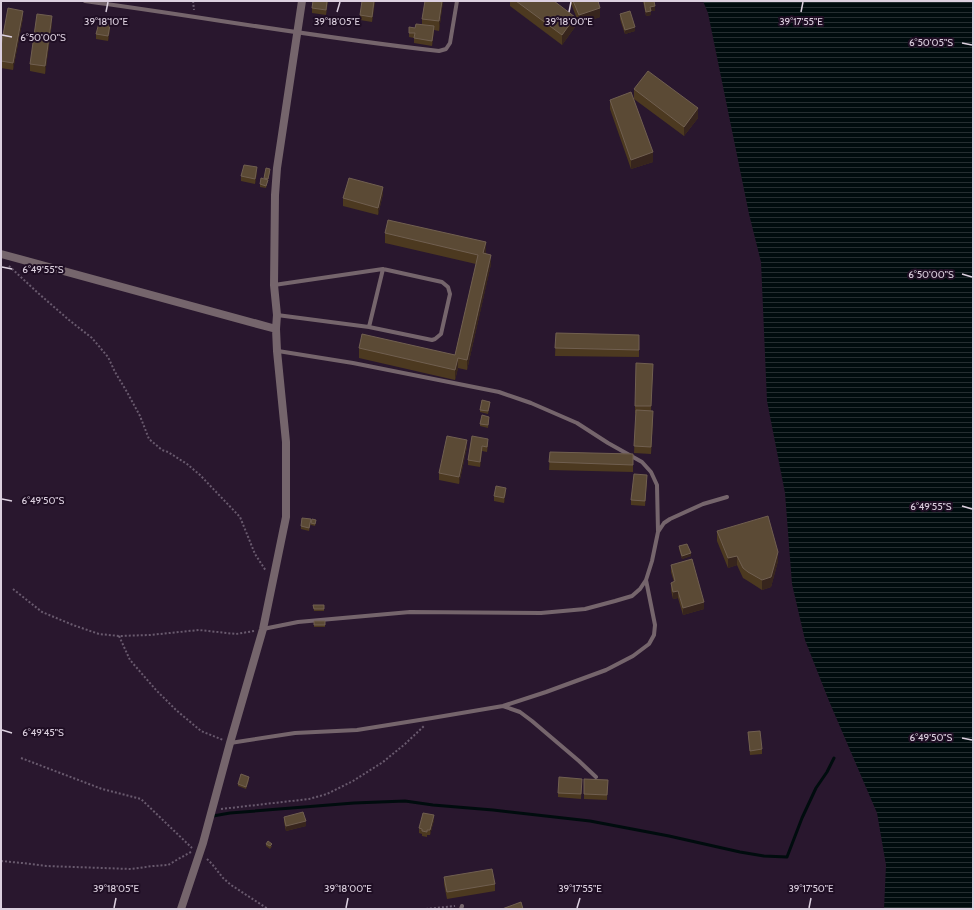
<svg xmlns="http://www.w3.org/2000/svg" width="974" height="910" font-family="Cabin,sans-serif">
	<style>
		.water { fill: url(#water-rules) }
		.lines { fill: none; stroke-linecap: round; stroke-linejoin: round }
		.stream { stroke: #000c0e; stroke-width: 3 }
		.path { stroke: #695a6e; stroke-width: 2; stroke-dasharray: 2 2; stroke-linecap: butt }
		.lane { stroke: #75656c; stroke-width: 4 }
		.street { stroke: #75656c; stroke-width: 8 }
		.wall { fill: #4c3920 }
		.shaded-wall { fill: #37251d }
		.building { fill: #5b4a35; stroke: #705f50 }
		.ticks { fill: none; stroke: #dcd0df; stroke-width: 1.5 }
		.ticks-label { font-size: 10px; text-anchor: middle; fill: #dcd0df; stroke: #1f0e24; stroke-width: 4; stroke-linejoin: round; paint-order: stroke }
	</style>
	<defs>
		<pattern id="water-rules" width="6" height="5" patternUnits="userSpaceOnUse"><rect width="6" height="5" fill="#000c0e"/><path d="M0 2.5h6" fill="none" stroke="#252e31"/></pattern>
	</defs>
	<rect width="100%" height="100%" fill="#29172e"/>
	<path class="water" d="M703,1H973V909H884L886,865L877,813L829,701L805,640L792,584L785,493L767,401L761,262L749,214L708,13Z"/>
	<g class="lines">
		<path class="stream" d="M213,816L230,813L354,803L405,801L433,805L493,810L590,821L669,836L740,852L764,856L787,857L802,818L816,788L827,772L834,758"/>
		<path class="path" d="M193,1L194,10
			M9,266L38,293L69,320L92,338L108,357L115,372L127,392L140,416L149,439L162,450L168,452L187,464L200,475L240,517L255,554L266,571
			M13,589L42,612L73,625L99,634L119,636L150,635L199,630L236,634L254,631
			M119,636L130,660L156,690L176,710L201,731L223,740
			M21,758L102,789L141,799L192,848
			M221,809L309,799L327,794L353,781L383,762L405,744L424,726
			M207,859L212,864L223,878L231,885L268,909
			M1,861L22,863L46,866L131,869L153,866L168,865L180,858L191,852
			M426,909L455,906"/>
		<path class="lane" d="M85,1C203,17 321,38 439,51L446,49L450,43L457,1
			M274,285L383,269L442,282L448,287L450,294L441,334L435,339L432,340L369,327L277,315
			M369,327L383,269
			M278,351L353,363L499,392L531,403L577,423L608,443L642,462L651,472L657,485L658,531
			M263,629L298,622L410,612L541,613L585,609L615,601L632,596L640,589L646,580L652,561L658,532L664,523L670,519L703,504L727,497
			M503,706L520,712L532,721L579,761L596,777
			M230,743L295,733L357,730L432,718L503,706L546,692L606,670L633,656L649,644L654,635L655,625L646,580
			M461,909L462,906"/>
		<path class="street" d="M1,254L276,329
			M181,909L203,843L230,743L263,629L286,517V442L277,351L276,329L277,315L274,285L275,195L277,168L302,1"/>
	</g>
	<path class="wall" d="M328,1L326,15L312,13V8Z
		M375,1L372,22L360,20V15Z
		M443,1L439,31L434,30L432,46L414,43V38L409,37V33L422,24V19Z
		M510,1H554L575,27L562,45L510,6Z
		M570,1H598L600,17L579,24Z
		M643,1H654L655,11H651V15L646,16Z
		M620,14L635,31L625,34L620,19Z
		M23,18L13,70L1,68V46Z
		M52,23L45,74L30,71V64Z
		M110,30L108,41L96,39V34Z
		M634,89L698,118L684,136L634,99Z
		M610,100L653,162L631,169L610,109Z
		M266,168L270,172L266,188L260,187V184L264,179Z
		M257,172L255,184L241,181V176Z
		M383,194L378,215L343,206V198Z
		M385,233L486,252L485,254L491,264L467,370L458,368L455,380L359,358V348L455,355L476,264L385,243Z
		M556,333L639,335V357L555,356Z
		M653,364L651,411L653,419L651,454L634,453L636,413H635V406Z
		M490,405L488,414L480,412V410Z
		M489,419L488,428L480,426V424Z
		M472,436L488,444L487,452L482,451L480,467L468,465V460Z
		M467,447L459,484L439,480V473Z
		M550,452L633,454V472L549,470Z
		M647,480L645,506L631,505V500Z
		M506,492L504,503L494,501V496Z
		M311,522L309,531L301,529V526Z
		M316,522L315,526L311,525V523Z
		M717,531L778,561L771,587L762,590L748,581L743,578L737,565L728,568L717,541Z
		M679,546L691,556L682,559L679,549Z
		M671,565L704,609L683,615L678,598L673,599L671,590V583L674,582L671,572Z
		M313,605H324V611H314Z
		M314,621H325V627H314Z
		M748,732L762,749V754L750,755Z
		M584,779L608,780L607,800L584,799Z
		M249,780L246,789L238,786V784Z
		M582,784L581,799L558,797V793Z
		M284,817L306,826L286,831L284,822Z
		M434,820L430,835H427V837L422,836V834L419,833V828Z
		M266,844L272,846L270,849L266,846Z
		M444,877L495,884V891L447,899L444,884Z"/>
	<path class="shaded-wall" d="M374,1H375L372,22V17Z
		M442,1H443L439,31V21Z
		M655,6V11H651V15L646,16V12L650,7Z
		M600,8V17L579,24V15Z
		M23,11V18L13,70V63Z
		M52,16V23L45,74V66Z
		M575,17V27L562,45V35Z
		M110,25V30L108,41V36Z
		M434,26V31L432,46V41Z
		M635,27V31L625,34V30Z
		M698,108V118L684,136V127Z
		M653,152V162L631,169V160Z
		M257,167V172L255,184V179Z
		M383,187V194L378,215V208Z
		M486,242V252L483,263V253Z
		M491,255V264L467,370V360Z
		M458,358V368L455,380V370Z
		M653,411V419L651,454V447Z
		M467,440V447L459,484V477Z
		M482,446V451L480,467V462Z
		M506,488V492L504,503V498Z
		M778,552V561L771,587L762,590V580Z
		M691,553V556L682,559V556Z
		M737,556V565L728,568V558Z
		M678,591V598L673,599V592Z
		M704,602V609L683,615V608Z
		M434,815V820L430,835V830Z
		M306,821V826L286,831V826Z"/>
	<path class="building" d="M313,1H327L326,10L312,8Z
		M362,1H374L372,17L360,15Z
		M425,1H442L439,21L422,19Z
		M516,1H554L575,17L562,35Z
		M573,1H598L600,8L579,15Z
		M644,1H654L655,6L650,7L651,11L646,12Z
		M8,8L23,11L13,63L1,61V46Z
		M630,11L635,27L625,30L620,14Z
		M37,14L52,16L45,66L30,64Z
		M99,23L110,25L108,36L96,34Z
		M416,24L434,26L432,41L414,38L415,33H409V27L415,28Z
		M648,71L698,108L684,127L634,89Z
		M631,92L653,152L631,160L610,100Z
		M244,165L257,167L255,179L241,176Z
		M266,168L270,169L268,179L264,178Z
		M261,178L268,180L266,186L260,184Z
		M349,178L383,187L378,208L343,198Z
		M388,220L486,242L483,253L491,255L467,360L458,358L455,370L359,348L362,334L455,355L478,255L385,233Z
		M556,333L639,335V350L555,348Z
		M636,363L653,364L651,406H635Z
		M482,400L490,402L488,411L480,410Z
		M636,410L653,411L651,447L634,446Z
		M482,415L489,417L488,425L480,424Z
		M447,436L467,440L459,477L439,473Z
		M472,436L488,439L487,447L482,446L480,462L468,460Z
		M550,452L633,454V465L549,462Z
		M634,474L647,475L645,501L631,500Z
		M496,486L506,488L504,498L494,496Z
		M768,516L778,552L771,577L762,580L748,572L743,568L737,556L728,558L717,531Z
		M302,518L311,519L309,528L301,526Z
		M312,519L316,520L315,524L311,523Z
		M687,544L691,553L682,556L679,546Z
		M692,559L704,602L683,608L678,591L673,592L671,583L675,581L671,565Z
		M313,605H324V609H314Z
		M314,621H325V625H314Z
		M760,731L762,749L750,751L748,732Z
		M241,774L249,777L246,787L238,784Z
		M559,777L582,779L581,794L558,793Z
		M584,779L608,780L607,795L584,794Z
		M303,812L306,821L286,826L284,817Z
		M423,813L434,815L430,830H427V832L422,831V829L419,828Z
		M268,841L272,844L270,846L266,844Z
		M492,869L495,884L447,892L444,877Z
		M521,902L523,909H502Z"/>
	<path class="ticks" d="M106,12L108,2M337,12L340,2M569,12L571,2M801,12L803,2M2,35L12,37M962,43L972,45M2,267L12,269M962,274L972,277M2,499L12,501M962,506L972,509M2,730L12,733M962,738L972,740M114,908L116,898M346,908L348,898M577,908L580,898M809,908L811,898"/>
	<g class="ticks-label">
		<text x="106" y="25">39°18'10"E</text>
		<text x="337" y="25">39°18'05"E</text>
		<text x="569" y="25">39°18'00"E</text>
		<text x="801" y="25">39°17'55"E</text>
		<text x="43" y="41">6°50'00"S</text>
		<text x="931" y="46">6°50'05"S</text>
		<text x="43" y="273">6°49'55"S</text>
		<text x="931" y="278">6°50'00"S</text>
		<text x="43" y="504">6°49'50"S</text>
		<text x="931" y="510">6°49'55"S</text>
		<text x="43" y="736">6°49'45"S</text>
		<text x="931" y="741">6°49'50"S</text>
		<text x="116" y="892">39°18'05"E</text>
		<text x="348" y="892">39°18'00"E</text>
		<text x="580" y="892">39°17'55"E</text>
		<text x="811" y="892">39°17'50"E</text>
	</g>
	<rect width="974" height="910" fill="none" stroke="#dcd0df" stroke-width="4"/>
</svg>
